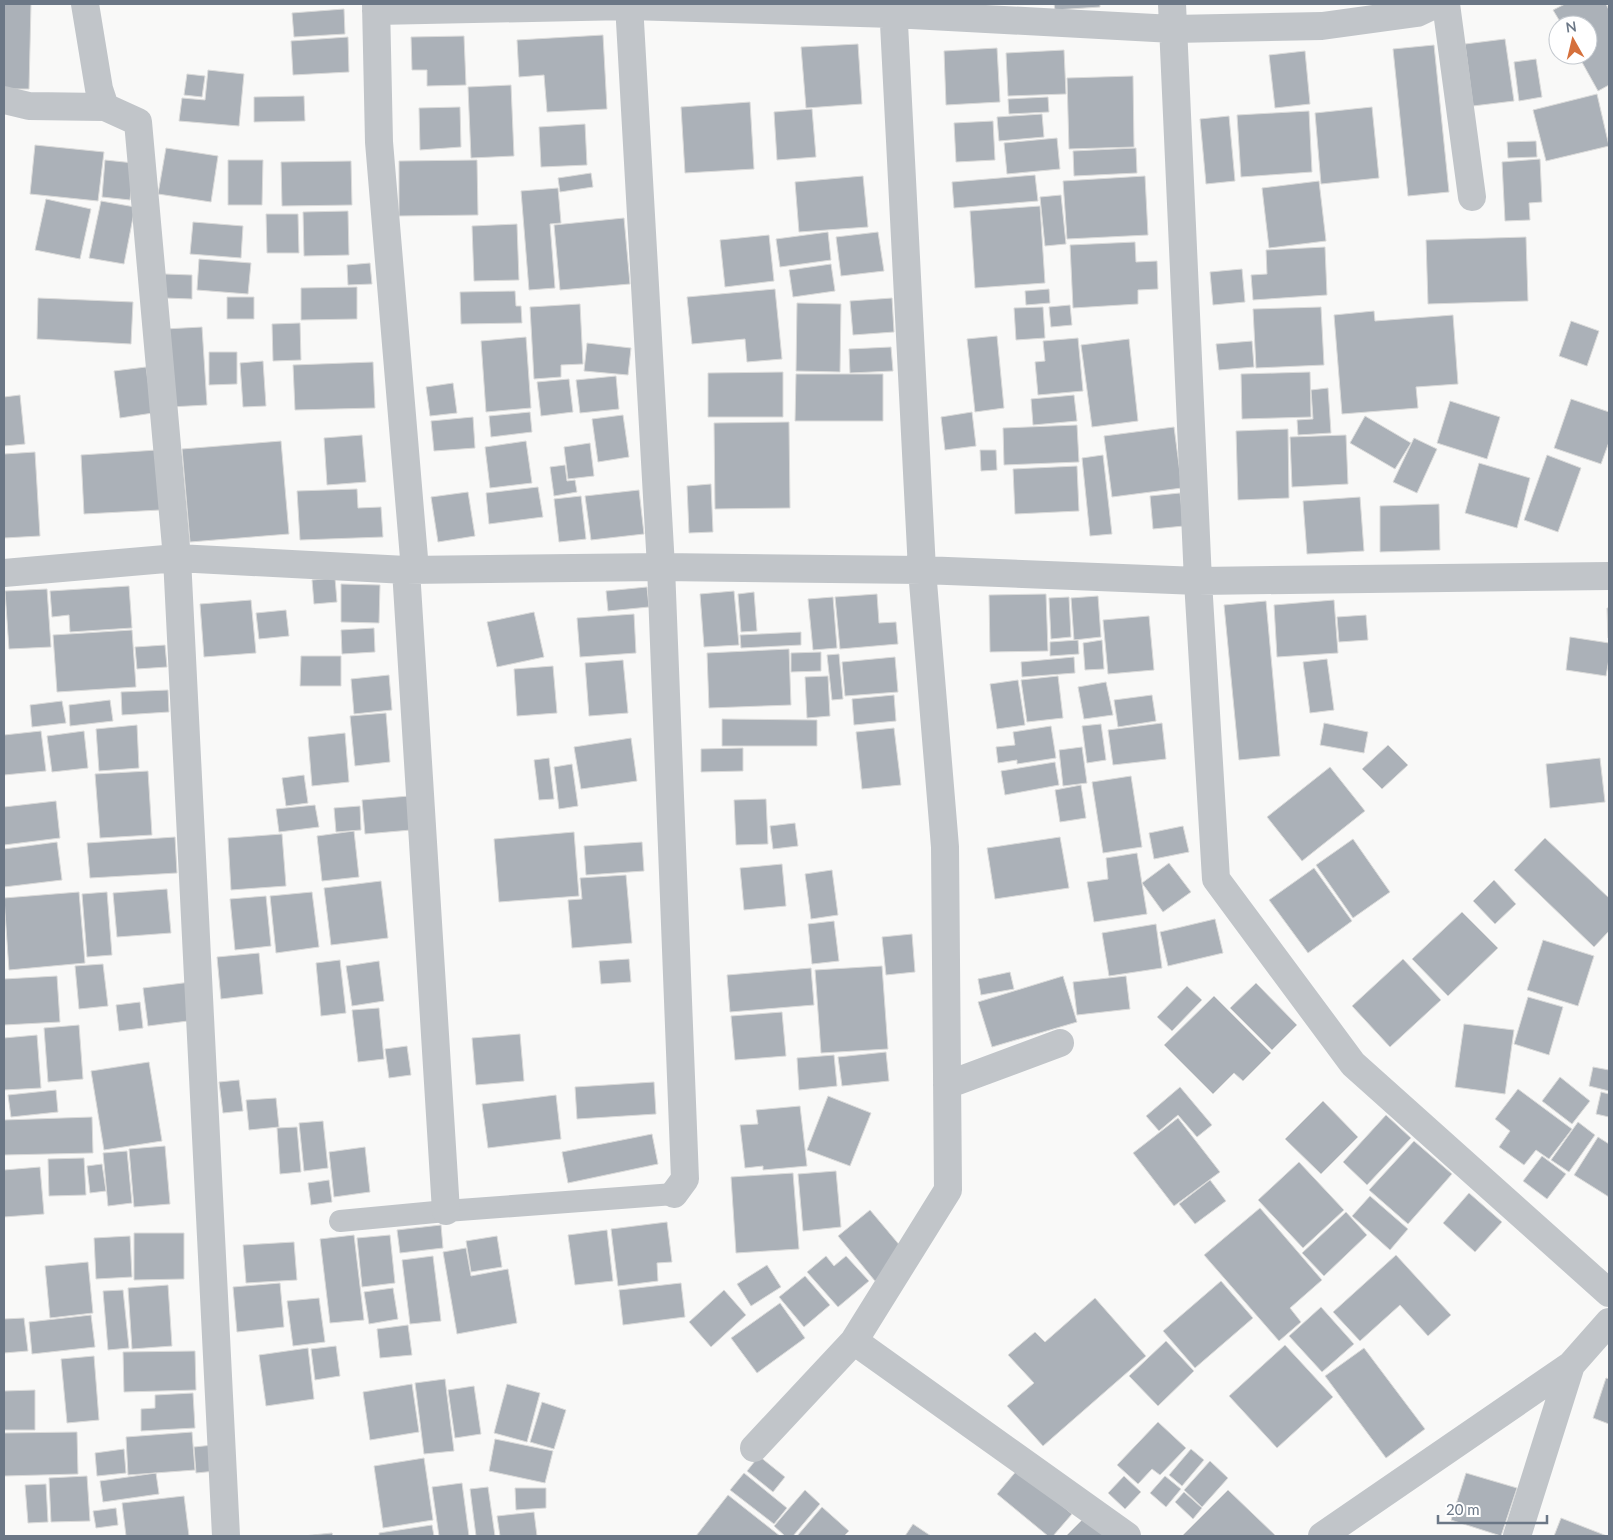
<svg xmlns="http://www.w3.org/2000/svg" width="1613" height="1540" font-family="Lato,sans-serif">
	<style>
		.building { fill: #abb1b8; stroke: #dbdbda }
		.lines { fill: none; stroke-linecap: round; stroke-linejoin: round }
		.service { stroke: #c1c5c9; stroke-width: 22 }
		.minor { stroke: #c1c5c9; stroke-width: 28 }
	</style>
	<rect width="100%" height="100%" fill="#f9f9f8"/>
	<path class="building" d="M4,4H31L29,89H4Z
		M1054,4H1100V7L1055,10Z
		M1565,4H1606L1609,10V85L1598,91L1578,55H1588V25H1562L1553,10Z
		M344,9L345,34L294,37L292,13Z
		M603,35L607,109L547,112L544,75L519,77L517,40Z
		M464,36L466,85L427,86V70H412L411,37Z
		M348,37L349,72L293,75L291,41Z
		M1505,39L1514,101L1473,106L1465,44Z
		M858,44L862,104L806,108L801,47Z
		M1434,45L1449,192L1408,196L1393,49Z
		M997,48L1000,102L946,105L944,51Z
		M1064,50L1066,94L1008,96L1006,53Z
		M1305,51L1310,104L1275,108L1269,55Z
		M1536,59L1542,97L1519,101L1514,62Z
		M208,70L244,74L239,126L179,121L182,98L205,100Z
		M187,74L205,76L202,97L184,95Z
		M1133,76L1134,147L1069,149L1067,78Z
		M511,85L514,156L471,158L468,87Z
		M1597,94L1609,146L1546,161L1533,110Z
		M304,96L305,121L254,122V97Z
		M1048,97L1049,112L1009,114L1008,99Z
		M750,102L754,169L685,173L681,107Z
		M460,107L461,147L420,150L419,108Z
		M1372,107L1379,178L1321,184L1315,113Z
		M812,109L816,157L777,160L774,112Z
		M1309,111L1312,172L1241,177L1237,115Z
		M1042,114L1044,137L999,141L997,117Z
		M1229,116L1235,181L1206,184L1200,119Z
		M993,121L995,160L956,162L954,123Z
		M585,124L587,165L541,167L539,127Z
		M1057,138L1060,169L1007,174L1004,143Z
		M1536,141L1537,157L1508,158L1507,142Z
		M35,145L104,152L98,201L30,194Z
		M166,148L218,156L211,202L158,194Z
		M1136,148L1137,173L1074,176L1073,151Z
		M1540,159L1542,202L1529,203L1530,220L1505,221L1502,162Z
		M105,160L134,163L130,200L102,197Z
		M228,160H263L262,205H228Z
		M477,160L478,215L399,216V161Z
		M351,161L352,205L282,206L281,162Z
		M591,173L593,187L560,192L558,178Z
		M1035,175L1038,201L954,208L952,182Z
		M863,176L868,227L799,232L795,182Z
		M1145,176L1148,235L1067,239L1063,181Z
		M1319,181L1326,241L1269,248L1262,188Z
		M558,188L561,223L550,224L555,288L529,290L521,191Z
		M1061,195L1066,244L1045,246L1040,197Z
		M46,199L91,209L80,259L35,250Z
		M101,201L135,207L124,264L89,258Z
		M1040,206L1045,283L975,288L970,211Z
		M348,211L349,255L304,256L303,212Z
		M266,214H298L299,253H267Z
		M624,218L630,284L560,290L554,225Z
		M193,222L243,226L241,258L190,254Z
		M517,224L519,280L474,281L472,226Z
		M828,232L831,260L780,267L776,239Z
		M878,232L884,271L841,276L836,237Z
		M769,235L774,281L725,287L720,240Z
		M1526,237L1528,301L1428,304L1426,240Z
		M1135,242L1136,262L1157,261L1158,289L1138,290V304L1073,308L1070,245Z
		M1325,247L1327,295L1253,300L1251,275L1267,274L1266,250Z
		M199,259L251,263L248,294L197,290Z
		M370,263L372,284L348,285L347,265Z
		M831,264L835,291L793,297L789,270Z
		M1242,269L1245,302L1213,305L1210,272Z
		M165,274L192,275V299L165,298Z
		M357,287V319L301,320V288Z
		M775,289L782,359L747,362L745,339L692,344L687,297Z
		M1049,289L1050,303L1026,305L1025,291Z
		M515,291L516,306H521L522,323L461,324L460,292Z
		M227,297H254V319H227Z
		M38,298L133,302L131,344L37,339Z
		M892,298L894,332L853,335L850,301Z
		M797,303L841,304L840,372L796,371Z
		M580,304L583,364L561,365V377L534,379L530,307Z
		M1070,305L1072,325L1051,327L1049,307Z
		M1043,307L1045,338L1016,340L1014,308Z
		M1321,307L1324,365L1256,368L1253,309Z
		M1374,311L1375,321L1453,315L1458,384L1416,387L1418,408L1342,414L1334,315Z
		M1571,321L1599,331L1587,366L1559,356Z
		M300,323L301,360L273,361L272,324Z
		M202,327L207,405L170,407L165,329Z
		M997,336L1004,408L975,412L967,339Z
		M526,337L531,408L486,412L481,341Z
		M1078,338L1083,391L1038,395L1035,362L1045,361L1043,341Z
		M1129,339L1138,421L1092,427L1081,345Z
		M1252,341L1254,367L1219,370L1216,344Z
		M587,343L631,348L628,375L584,371Z
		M891,347L893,371L850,373L849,349Z
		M209,352H237V384L209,385Z
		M263,361L266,406L243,407L240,363Z
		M373,362L375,408L295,410L293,365Z
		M146,367L153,413L120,418L114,371Z
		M783,372V417H708V373Z
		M1310,372L1311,417L1242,419L1241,374Z
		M796,374H883V421H795Z
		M616,376L619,409L580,413L576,380Z
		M569,379L573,412L541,416L537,382Z
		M453,383L457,413L430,416L426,387Z
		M1328,388L1331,433L1298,435L1297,420L1313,419L1311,390Z
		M20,395L25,444L4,446V397Z
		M1074,395L1077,421L1033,425L1031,399Z
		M1571,399L1609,412V442L1601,464L1554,448Z
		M1450,401L1500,417L1487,459L1437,443Z
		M530,412L532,432L491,437L489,416Z
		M972,412L976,446L945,450L941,417Z
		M623,415L629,457L598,462L592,419Z
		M1365,416L1411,443L1395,469L1350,443Z
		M473,417L475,448L434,451L431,421Z
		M789,422L790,508L715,509L714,423Z
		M1077,425L1079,462L1004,465L1003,428Z
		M1174,427L1182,488L1112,497L1104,436Z
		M1288,429L1289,498L1238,500L1236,431Z
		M362,435L366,482L327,485L324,438Z
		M1346,435L1348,484L1292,487L1290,437Z
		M1414,438L1437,449L1417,493L1393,482Z
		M281,441L289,534L190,542L182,449Z
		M526,441L532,483L490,488L485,447Z
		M590,443L594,476L568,479L564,447Z
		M157,450L160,510L84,514L81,455Z
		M980,450H996L997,470L981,471Z
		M35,452L40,536L4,538V454Z
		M1103,455L1112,534L1090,536L1082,458Z
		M1547,455L1581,468L1558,532L1524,520Z
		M1479,463L1530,478L1517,528L1465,513Z
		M565,465L567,481L575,480L577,492L554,496L550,467Z
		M1077,466L1079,511L1015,514L1013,469Z
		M711,484L713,532L689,533L687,486Z
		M538,487L543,517L489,524L486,493Z
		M357,489L358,508L381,507L383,537L300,540L297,491Z
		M639,490L644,534L591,540L585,496Z
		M468,492L475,536L438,542L431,497Z
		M1180,493L1184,526L1153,529L1150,496Z
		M581,496L586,539L559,542L554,499Z
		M1360,497L1364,551L1307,554L1303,501Z
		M1439,504L1440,550L1380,552V506Z
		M335,578L337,602L314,604L312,580Z
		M341,584L380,585L379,623L341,622Z
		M129,586L132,628L70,632L69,615L52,617L50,591Z
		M647,587L649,607L608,611L606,591Z
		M47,589L51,647L9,649L5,591Z
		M734,591L739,645L704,647L700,594Z
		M754,592L757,631L741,632L738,594Z
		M877,594L879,623L896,622L898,644L840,649L835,597Z
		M1046,594L1048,651L990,652L989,595Z
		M1098,596L1101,637L1074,640L1071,598Z
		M833,597L837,648L813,650L808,599Z
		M1069,597L1071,637L1051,639L1049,598Z
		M251,600L256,653L204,657L200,604Z
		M1334,600L1338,653L1277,657L1274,605Z
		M1266,601L1280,756L1239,760L1224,605Z
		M1607,608H1609V638H1608Z
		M286,610L289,636L259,639L256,613Z
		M534,612L544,657L497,667L487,622Z
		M634,614L636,653L580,657L577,618Z
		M1366,615L1368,640L1339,642L1337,617Z
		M1149,616L1154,670L1108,674L1103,620Z
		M374,628L375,652L342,654L341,630Z
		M132,630L136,687L57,692L53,635Z
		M801,632V645L741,648L740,635Z
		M1570,637L1609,643V659L1606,676L1566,670Z
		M1078,640L1079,654L1050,656V642Z
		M1102,640L1104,669L1085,670L1083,643Z
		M165,645L167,667L137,669L135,647Z
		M789,649L791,705L709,708L707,653Z
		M821,652V671L791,672V653Z
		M839,654L843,699L832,700L827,655Z
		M301,656H341V686H300Z
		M895,657L898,692L845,696L842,662Z
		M1074,657L1075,673L1022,677L1021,662Z
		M1327,659L1334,710L1310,713L1303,662Z
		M623,660L628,713L589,716L585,663Z
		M553,666L557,713L517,716L514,669Z
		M389,675L392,710L354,714L351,679Z
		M828,676L830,716L807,718L805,677Z
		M1058,676L1063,718L1027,722L1021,680Z
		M1018,680L1025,725L997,729L990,684Z
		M1106,682L1113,715L1084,719L1078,687Z
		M168,690L169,712L122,715L121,692Z
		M894,695L896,721L854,725L852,699Z
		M1152,695L1156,721L1118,727L1114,700Z
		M110,700L113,721L70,726L69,705Z
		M62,701L66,723L32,727L30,705Z
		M386,713L390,762L355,766L350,716Z
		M722,719L817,720V746H722Z
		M1162,723L1166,759L1113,765L1108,730Z
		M1324,723L1368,732L1364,753L1320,745Z
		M1101,724L1106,760L1087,763L1082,726Z
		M137,725L139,768L99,771L96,729Z
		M1051,726L1056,758L1017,764V760L998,763L996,747L1015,745L1013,732Z
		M894,728L901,785L862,789L856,732Z
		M41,731L46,771L4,775V735Z
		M84,731L88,768L52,772L47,736Z
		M345,733L349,782L312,786L308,737Z
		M631,738L637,781L581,789L574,747Z
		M1388,745L1408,765L1382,789L1362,769Z
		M1082,747L1087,783L1063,786L1059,750Z
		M743,748V771L701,772V749Z
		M549,758L554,799L539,800L534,760Z
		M1600,758L1605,802L1550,808L1546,764Z
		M1055,762L1059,785L1005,795L1001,771Z
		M572,764L578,806L559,809L554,767Z
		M1330,767L1365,811L1302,861L1267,817Z
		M148,771L152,835L100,838L95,774Z
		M304,775L308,803L286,806L282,778Z
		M1131,776L1142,847L1103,853L1092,782Z
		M1081,785L1086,818L1060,822L1055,790Z
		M409,796L411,830L365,834L362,800Z
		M766,799L768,844L736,845L734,800Z
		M56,801L60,838L4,845V807Z
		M315,805L319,827L279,832L276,809Z
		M360,806L361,830L336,832L334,808Z
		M795,823L798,846L773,849L770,826Z
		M1183,826L1189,852L1154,859L1149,833Z
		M354,831L359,877L322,881L317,836Z
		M574,832L579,896L499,902L494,839Z
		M282,834L286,886L231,890L228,838Z
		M175,837L177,873L90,878L87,843Z
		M1060,837L1069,888L995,899L987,848Z
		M1545,838L1609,898V931L1594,947L1514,870Z
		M1353,839L1390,892L1353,918L1316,865Z
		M57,842L62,880L4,887V849Z
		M642,842L644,871L586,875L584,846Z
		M1137,853L1147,914L1094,922L1087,882L1108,879L1106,858Z
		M1169,863L1191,892L1163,912L1142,883Z
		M782,864L786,906L744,910L740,868Z
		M1314,868L1352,921L1308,953L1269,900Z
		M832,870L838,915L811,919L805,874Z
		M626,875L632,943L572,948L568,900L582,899L580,878Z
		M1494,880L1516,904L1495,924L1473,901Z
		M381,881L388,938L331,945L324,888Z
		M167,889L171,933L117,937L113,893Z
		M79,892L85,963L9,970L4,898Z
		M107,892L112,955L87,957L82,894Z
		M312,892L319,947L276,953L270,896Z
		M266,896L271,946L235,950L230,899Z
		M1462,912L1498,948L1448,996L1412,959Z
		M1215,919L1223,953L1168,966L1160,932Z
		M834,921L839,961L812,964L808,924Z
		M1156,924L1162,968L1109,976L1102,933Z
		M912,934L915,972L886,975L882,937Z
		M1543,940L1594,956L1578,1006L1527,990Z
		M259,953L263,994L221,999L217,957Z
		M629,959L631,982L601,984L599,961Z
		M1403,959L1441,1000L1390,1047L1352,1006Z
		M340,960L346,1013L321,1016L316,963Z
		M379,961L384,1001L352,1006L346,966Z
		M103,964L108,1006L79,1009L75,966Z
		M882,966L888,1049L821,1053L815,970Z
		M811,968L814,1005L730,1012L727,975Z
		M1010,972L1014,989L981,995L978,979Z
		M57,976L60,1022L4,1025V979Z
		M1063,976L1077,1022L992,1047L978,1002Z
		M1126,976L1130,1009L1077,1015L1073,982Z
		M191,982L196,1020L148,1026L143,988Z
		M1256,983L1297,1025L1272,1050L1230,1008Z
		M1187,986L1202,1000L1172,1031L1157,1017Z
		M1214,996L1271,1053L1243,1081L1234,1073L1213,1094L1164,1045Z
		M1528,997L1563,1007L1549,1055L1514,1044Z
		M140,1002L143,1028L119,1031L116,1005Z
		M379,1008L384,1059L358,1062L352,1010Z
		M782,1012L786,1056L735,1060L731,1016Z
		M1464,1024L1514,1030L1505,1094L1455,1087Z
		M79,1025L83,1079L48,1082L44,1028Z
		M520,1034L524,1081L476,1085L472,1038Z
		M37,1035L41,1088L4,1090V1038Z
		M407,1046L411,1075L389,1078L385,1049Z
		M886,1052L889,1081L842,1086L838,1057Z
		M834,1055L837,1086L799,1090L797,1058Z
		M149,1062L162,1141L104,1150L91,1071Z
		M1593,1067L1609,1070V1091L1589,1086Z
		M1560,1077L1590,1101L1572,1124L1542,1101Z
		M239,1080L243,1111L223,1113L219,1082Z
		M654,1082L656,1114L577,1119L575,1087Z
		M1180,1087L1212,1125L1197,1137L1178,1115L1159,1131L1146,1116Z
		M1518,1089L1572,1129L1549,1159L1536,1150L1524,1165L1499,1147L1510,1131L1495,1119Z
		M56,1090L58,1112L11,1117L8,1095Z
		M1601,1092L1609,1094V1117L1596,1114Z
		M556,1095L561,1139L488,1148L482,1104Z
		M828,1096L871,1113L850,1166L807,1150Z
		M276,1098L279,1127L249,1130L246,1100Z
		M1323,1101L1358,1137L1321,1174L1285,1139Z
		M800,1106L807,1166L763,1170V1166L745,1168L740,1125L758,1124L756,1110Z
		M1386,1115L1411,1138L1367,1185L1343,1162Z
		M92,1117L93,1153L4,1155V1120Z
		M1178,1118L1220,1172L1174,1206L1133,1153Z
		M323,1121L328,1168L304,1171L299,1123Z
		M1578,1122L1595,1135L1569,1172L1551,1160Z
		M297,1127L301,1172L280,1174L277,1128Z
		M652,1134L658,1164L568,1183L562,1152Z
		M1598,1137L1609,1144V1197L1574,1175Z
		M1414,1141L1452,1174L1408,1224L1369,1190Z
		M165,1146L170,1204L134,1207L129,1149Z
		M365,1147L370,1192L334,1197L329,1152Z
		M127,1151L132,1203L108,1206L103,1153Z
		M1542,1156L1566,1174L1547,1199L1523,1181Z
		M84,1158L86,1195L49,1196L48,1159Z
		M1299,1162L1344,1210L1303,1248L1258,1200Z
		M102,1164L106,1191L90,1193L87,1166Z
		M40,1167L44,1214L4,1217V1170Z
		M836,1171L841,1227L803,1231L798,1174Z
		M793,1173L799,1249L736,1253L731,1177Z
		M329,1180L332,1202L311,1205L308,1183Z
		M1210,1180L1226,1201L1195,1224L1179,1204Z
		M1469,1193L1502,1222L1475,1252L1443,1223Z
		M1370,1196L1408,1229L1390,1250L1352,1216Z
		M1260,1208L1322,1280L1290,1308L1301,1322L1279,1341L1204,1255Z
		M870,1210L907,1254L875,1281L838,1236Z
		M1346,1212L1367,1235L1324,1276L1302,1253Z
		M667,1222L672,1262L657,1263L658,1281L618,1286L611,1229Z
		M441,1225L443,1248L400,1253L397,1230Z
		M607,1230L613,1281L575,1285L568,1235Z
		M134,1233H184V1279L134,1280Z
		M354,1235L364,1320L330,1323L320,1239Z
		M390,1235L395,1283L362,1287L357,1238Z
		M130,1236L132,1277L96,1279L94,1238Z
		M497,1236L502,1267L471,1272L466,1241Z
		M294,1242L297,1280L246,1283L243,1245Z
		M466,1248L471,1276L508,1269L517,1323L457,1334L443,1252Z
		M1396,1255L1451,1315L1428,1336L1400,1305L1360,1341L1333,1312Z
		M433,1256L441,1321L410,1324L402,1260Z
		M826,1256L834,1266L846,1256L869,1281L838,1307L807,1272Z
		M88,1262L93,1313L50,1318L45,1266Z
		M767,1265L781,1287L751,1306L737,1284Z
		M805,1276L830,1305L804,1327L779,1297Z
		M1221,1281L1253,1318L1195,1368L1163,1331Z
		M280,1283L284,1327L237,1332L233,1287Z
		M681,1283L685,1317L623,1325L619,1290Z
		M168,1285L172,1346L132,1349L128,1288Z
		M393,1288L398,1319L369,1324L364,1292Z
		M123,1290L129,1348L108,1350L103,1291Z
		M724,1290L746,1315L711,1347L689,1322Z
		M319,1298L325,1342L293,1346L287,1301Z
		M1095,1298L1146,1356L1043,1446L1007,1406L1034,1383L1008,1355L1035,1332L1045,1342Z
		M780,1303L805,1338L757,1373L731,1338Z
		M1321,1307L1354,1344L1322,1372L1289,1336Z
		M91,1315L95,1347L32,1354L29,1322Z
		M24,1318L28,1351L4,1353V1319Z
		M408,1325L412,1355L380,1358L377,1329Z
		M1166,1341L1194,1371L1158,1406L1129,1376Z
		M1285,1345L1333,1397L1277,1448L1229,1396Z
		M336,1346L340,1376L315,1380L311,1349Z
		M308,1348L314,1399L266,1406L259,1355Z
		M1364,1348L1425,1429L1386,1458L1325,1376Z
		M195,1351L196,1390L124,1392L123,1352Z
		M94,1356L99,1420L67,1423L61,1359Z
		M1606,1378L1609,1379V1424L1593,1418Z
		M445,1379L454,1451L424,1454L415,1383Z
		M412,1384L419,1432L370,1440L363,1392Z
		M507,1384L540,1393L527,1442L494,1433Z
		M474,1386L481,1434L455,1438L448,1390Z
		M35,1390V1430H4V1391Z
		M193,1393L195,1428L141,1431V1409L155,1408V1395Z
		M542,1402L566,1410L554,1449L530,1442Z
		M1158,1422L1186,1448L1160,1475L1152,1469L1138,1484L1117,1465Z
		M77,1432L78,1474L4,1476V1433Z
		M192,1432L195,1470L128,1475L126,1437Z
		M495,1439L553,1451L545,1483L489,1471Z
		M213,1445L216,1471L196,1473L194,1447Z
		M124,1449L126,1473L97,1476L95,1453Z
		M1191,1449L1204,1460L1182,1486L1169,1475Z
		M759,1456L785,1477L773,1492L747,1471Z
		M424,1458L433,1520L383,1528L374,1466Z
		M1210,1461L1228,1478L1202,1507L1184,1490Z
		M1018,1469L1072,1514L1053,1536H1048L997,1494Z
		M156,1473L159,1494L103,1502L100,1481Z
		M744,1473L787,1508L774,1524L730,1490Z
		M1466,1473L1517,1488L1501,1536L1451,1520Z
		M87,1476L90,1521L51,1522L49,1478Z
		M1124,1476L1141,1492L1125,1509L1108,1493Z
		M1165,1476L1181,1489L1166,1507L1150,1493Z
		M462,1483L469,1536H439L432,1487Z
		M46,1484L48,1522L28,1523L25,1485Z
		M488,1487L495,1536H476L470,1489Z
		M515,1488H546V1508L516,1510Z
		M805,1490L820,1504L793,1536H785L774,1526Z
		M1228,1490L1276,1536H1182Z
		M1184,1492L1202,1508L1193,1519L1175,1502Z
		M728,1495L780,1536H696Z
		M184,1496L189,1536H126L122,1503Z
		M822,1507L849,1531L844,1536H797Z
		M116,1508L118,1525L96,1528L93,1511Z
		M534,1512L537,1536H500L497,1516Z
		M1085,1517L1106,1536H1066Z
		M1561,1518L1607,1536H1554Z
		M913,1524L931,1536H905Z
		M432,1525L434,1536H379V1533Z
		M332,1533L333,1536H303Z"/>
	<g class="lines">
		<path class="service" d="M340,1221L446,1211L674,1194"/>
		<path class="minor" d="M85,4L99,89L105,107L138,122L177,558L226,1536
			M376,4L379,142L415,570
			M629,4L661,567L685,1179L674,1194
			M1172,4L1198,581L1216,879L1353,1064L1609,1293
			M1446,4L1472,197
			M376,11L629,6L893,14L1173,29L1322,26L1417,13L1436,4
			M4,100L29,106L105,107
			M406,570L446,1211
			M4,573L177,558L406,570L661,567L922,570L1198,581L1609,576
			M947,1085L1060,1043
			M854,1341L1127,1536
			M754,1448L854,1341L948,1190L945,847L922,570L893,4
			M1322,1536L1571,1365L1609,1322
			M1517,1536L1571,1365"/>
	</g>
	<rect width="1613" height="1540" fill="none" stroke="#6b7786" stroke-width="10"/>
	<g transform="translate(1573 40) rotate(352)"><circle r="24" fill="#ffffff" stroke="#c4c9cf"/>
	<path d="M0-4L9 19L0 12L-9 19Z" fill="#d5703c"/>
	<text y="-8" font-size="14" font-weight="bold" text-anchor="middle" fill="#6b7786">N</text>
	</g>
	<path d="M1438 1515v8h109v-8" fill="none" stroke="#6b7786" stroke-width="2.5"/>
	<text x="1446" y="1515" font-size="15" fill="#6b7786" stroke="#ffffff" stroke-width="4" paint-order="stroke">20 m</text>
</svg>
